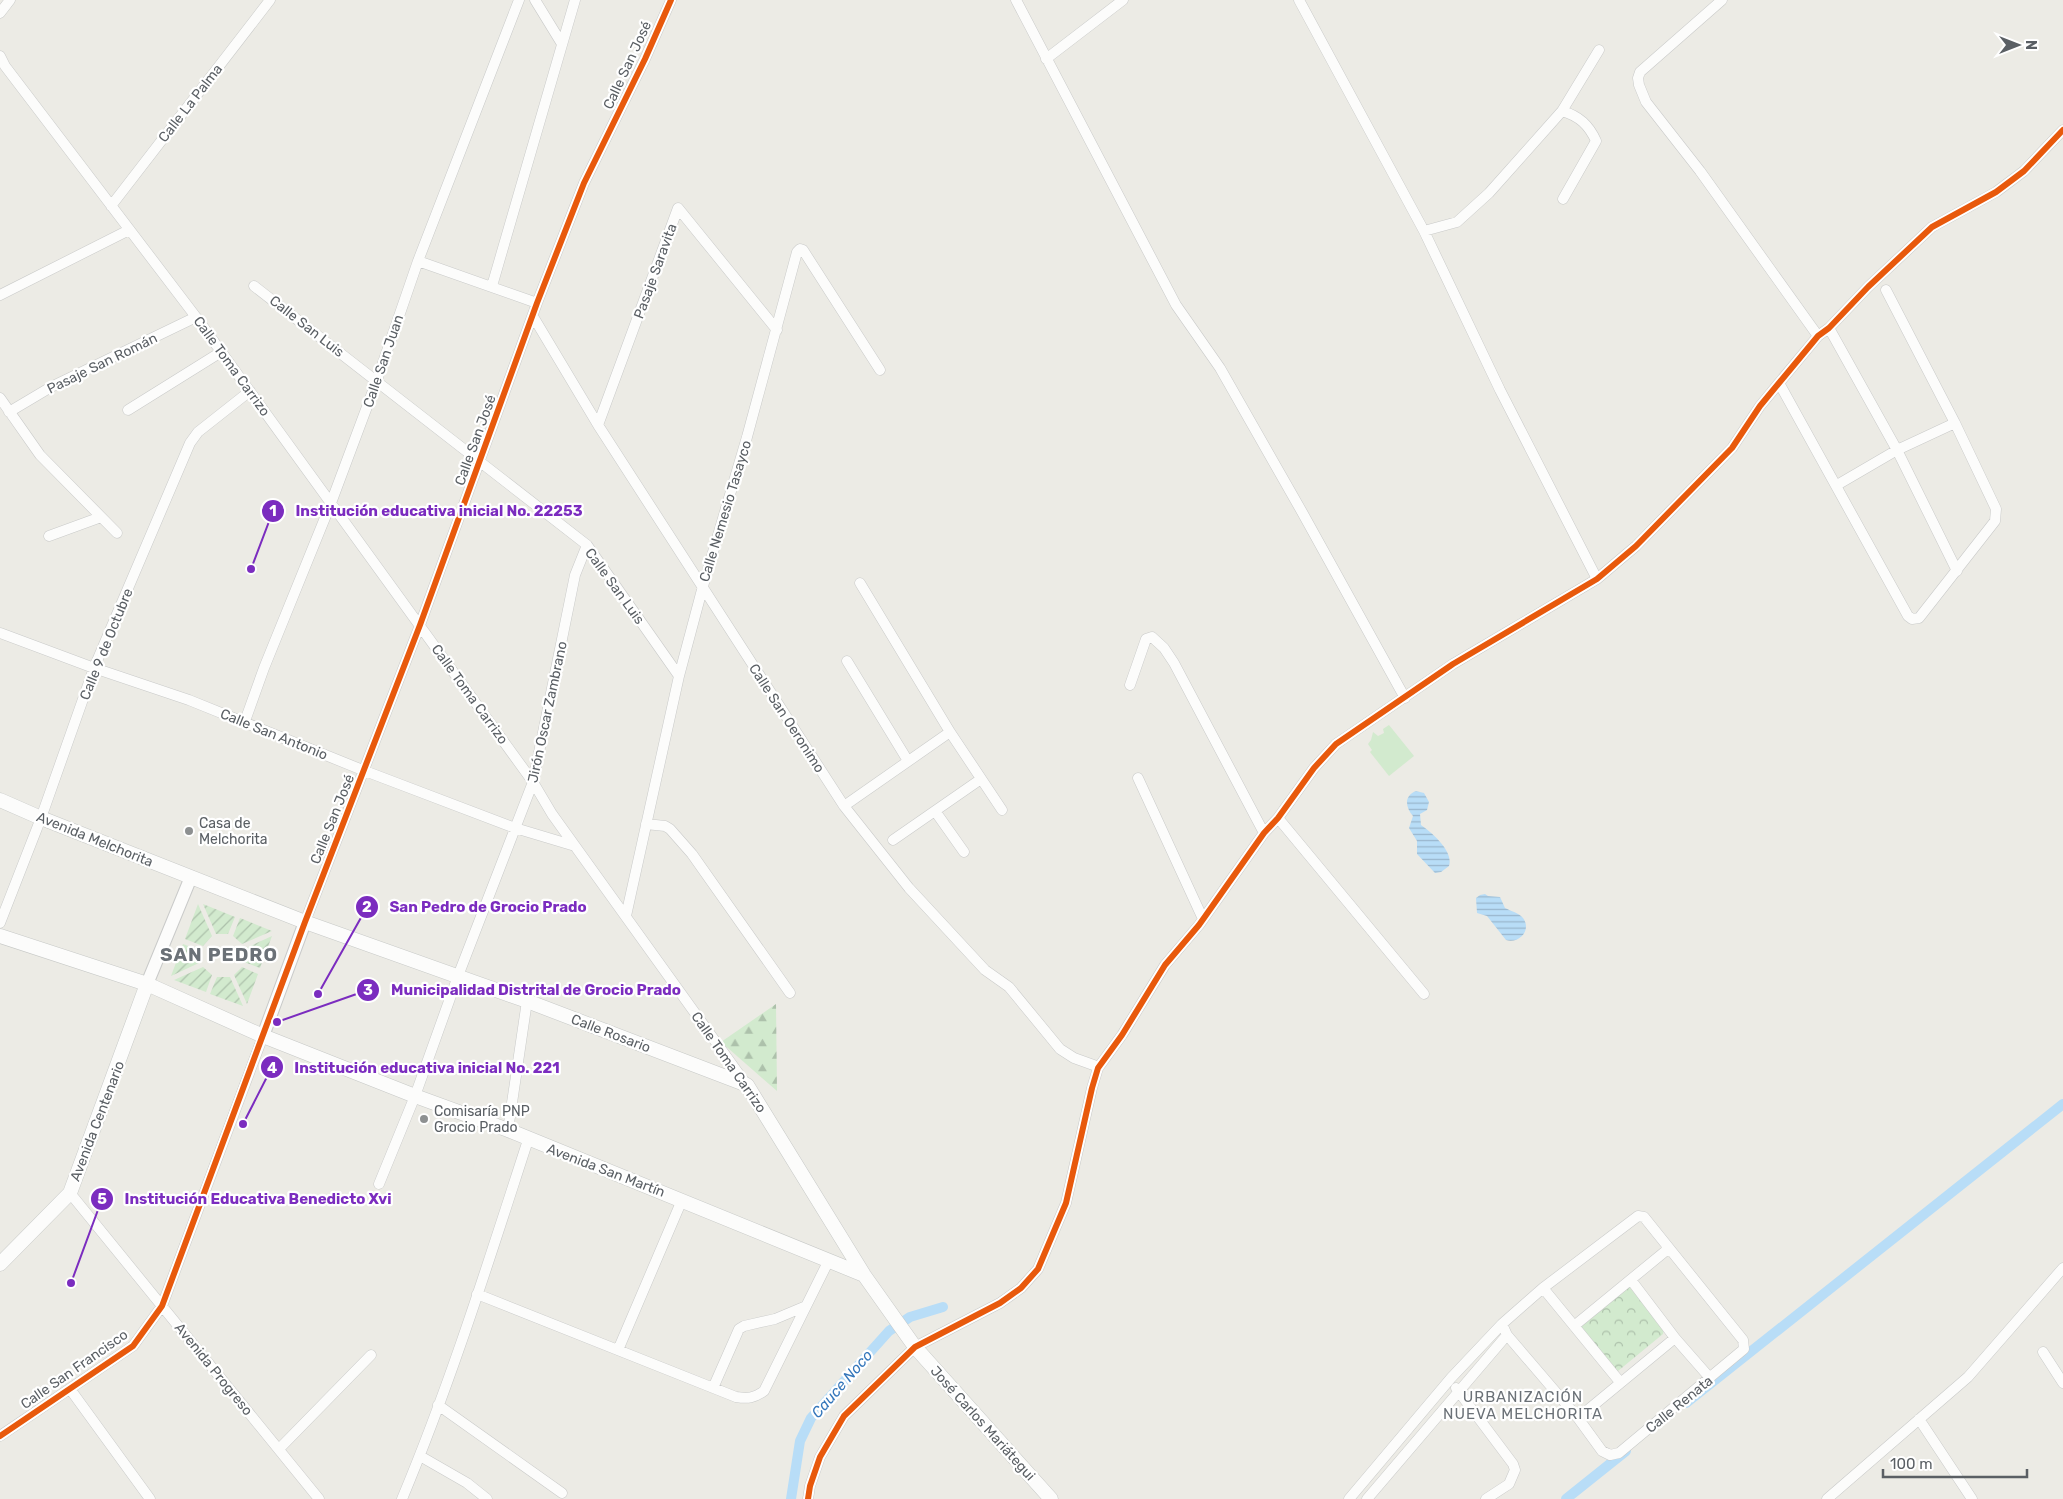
<svg xmlns="http://www.w3.org/2000/svg" width="2063" height="1499" font-family="Rubik,sans-serif">
	<style>
		.grass { fill: #d2eace }
		.forest { fill: url(#forest-firs) }
		.park { fill: url(#park-crowns) }
		.garden { fill: url(#garden-furrows) }
		.water { fill: url(#water-rules) }
		.lines { fill: none; stroke-linecap: round; stroke-linejoin: round }
		.canal { stroke: #b8ddf7; stroke-width: 10 }
		.minor-casing { stroke: #c9cac9; stroke-width: 11 }
		.tertiary-casing { stroke: #c9cac9; stroke-width: 14 }
		.secondary-casing { stroke: #c7c9c7; stroke-width: 15 }
		.minor { stroke: #fcfcfb; stroke-width: 10 }
		.tertiary { stroke: #fcfcfb; stroke-width: 12 }
		.secondary { stroke: #fcfcfb; stroke-width: 14 }
		.cycleway-casing { stroke: #fff; stroke-width: 9 }
		.cycleway { stroke: #e8590c; stroke-width: 6 }
		.poi-dot { fill: #8d9091; stroke: #fff; stroke-width: 2 }
		.labels { text-anchor: middle; stroke-width: 4.5; stroke-linejoin: round; paint-order: stroke }
		.street-label { font-size: 14px; fill: #5a5f64; stroke: #fff }
		.poi-label { font-size: 14px; fill: #5a5f64; stroke: #fff; text-anchor: start }
		.water-label { font-size: 15px; font-style: italic; fill: #3577bb; stroke: #fff }
		.neighbourhood-label { font-size: 15px; letter-spacing: 1px; fill: #6b7177; stroke: #fff }
		.district-label { font-size: 19px; font-weight: bold; letter-spacing: 1px; fill: #6b7177; stroke: #fff }
		.leader { fill: none; stroke: #7b2cbf; stroke-width: 2 }
		.callout-dot { fill: #7b2cbf; stroke: #fff; stroke-width: 2 }
		.mark-label { font-size: 15px; text-anchor: middle; font-weight: bold; fill: #fff }
		.callout-label { font-size: 15px; text-anchor: middle; font-weight: bold; fill: #7b2cbf; stroke: #fff; stroke-width: 4.5; stroke-linejoin: round; paint-order: stroke }
	</style>
	<defs>
		<pattern id="forest-firs" width="22" height="20" patternUnits="userSpaceOnUse" patternTransform="scale(1.25)"><rect width="22" height="20" fill="#d2eace"/><path d="M5 1l3.5 6h-7zM16 11l3.5 6h-7z" fill="#adc1ab"/></pattern>
		<pattern id="park-crowns" width="20" height="18" patternUnits="userSpaceOnUse" patternTransform="scale(1.25)"><rect width="20" height="18" fill="#d2eace"/><path d="M2 6a3 3 0 1 1 6 0M12 15a3 3 0 1 1 6 0" fill="none" stroke="#adc1ab"/></pattern>
		<pattern id="garden-furrows" width="10" height="10" patternUnits="userSpaceOnUse" patternTransform="scale(1.25)"><rect width="10" height="10" fill="#d2eace"/><path d="M-1 1l2-2M0 10L10 0M9 11l2-2" fill="none" stroke="#adc1ab"/></pattern>
		<pattern id="water-rules" width="6" height="5" patternUnits="userSpaceOnUse" patternTransform="scale(1.25)"><rect width="6" height="5" fill="#b8ddf7"/><path d="M0 2.5h6" fill="none" stroke="#99b6cc"/></pattern>
	</defs>
	<rect width="100%" height="100%" fill="#ecebe5"/>
	<path class="grass" d="M1389,725L1414,756L1389,776L1370,752L1372,750L1368,744L1371,740L1373,732L1378,736L1384,733L1383,729Z"/>
	<path class="forest" d="M776,1004L777,1091L721,1042Z"/>
	<path class="park" d="M1625,1282L1664,1328L1663,1334L1618,1371L1613,1372L1574,1320Z"/>
	<path class="garden" d="M198,904L212,936L203,946L185,939Z
		M203,904L235,917L228,934H216Z
		M240,918L272,931L242,944L233,936Z
		M272,936L260,968L244,962V949Z
		M183,944L201,951V962L171,976Z
		M203,967L212,975L206,992L174,980Z
		M242,967L258,974L247,1004L234,975Z
		M217,977H230L243,1006L210,994Z"/>
	<path class="water" d="M1416,791L1424,793L1429,802L1427,810L1420,814L1421,825C1432,833 1454,851 1449,866L1441,872L1435,873L1417,854V841L1409,828L1413,816C1406,808 1403,796 1416,791Z
		M1485,894L1488,896L1500,897L1505,908C1511,911 1519,913 1523,918C1532,930 1519,944 1506,940L1487,916L1477,913L1476,898L1480,895Z"/>
	<g class="lines">
		<path class="canal" d="M1686,1403L2063,1104
			M791,1499L800,1441L811,1418L889,1331L910,1317L943,1307
			M1566,1499L1626,1451"/>
		<g class="minor-casing">
			<path id="minor" d="M535,0L562,44
				M1016,0L1176,305L1220,368L1302,512L1405,698
				M1299,0L1424,231L1500,390L1597,579
				M1722,0L1640,72L1638,78L1639,85L1646,102L1700,171L1818,336
				M0,13L10,0
				M0,56L5,66L196,317L533,782L552,814L746,1084
				M1046,59L1123,0
				M1562,111L1599,50
				M111,206L270,0
				M1424,231L1457,222L1489,193L1562,111C1579,116 1589,125 1596,141L1563,199
				M418,261L537,303
				M254,286L587,545L679,676
				M492,286L575,0
				M0,295L129,230
				M534,318L598,425L844,806L909,888L985,970L1009,987L1060,1049L1074,1058L1099,1067
				M1829,328L1897,450L1957,571
				M1779,383L1908,616L1912,619L1919,618L1995,521L1996,509L1955,423L1886,290
				M0,398L40,455L117,533
				M128,410L221,352
				M9,412L51,387L196,317
				M598,425L678,208L777,330
				M1837,485L1897,450L1955,423
				M49,536L101,517
				M860,583L950,732L1002,810
				M0,633L94,668L189,700L365,771L515,828L575,846
				M847,661L908,761
				M1130,685L1146,639L1152,637L1164,648L1174,663L1264,833
				M245,721L264,668L331,503L377,380L418,261L519,0
				M1138,778L1203,919
				M844,806L950,732
				M935,811L964,852
				M1278,818L1424,994
				M646,824L665,826L670,829L692,854L790,993
				M893,840L981,779
				M626,916L679,676L703,586L747,437L797,252L800,249L803,250L880,370
				M305,922L420,625L537,303L584,183L645,59L671,0
				M0,923L41,818L94,668L190,443L198,432L250,391
				M508,1130L527,1001
				M379,1184L415,1096L458,976L533,782L575,575L587,545
				M70,1193L319,1499
				M1631,1280L1675,1338L1710,1378
				M1543,1288L1620,1382
				M477,1294L736,1397C748,1399 754,1398 764,1391L829,1260
				M1574,1326L1668,1249
				M618,1350L682,1200
				M2043,1352L2063,1383
				M713,1388L739,1329L744,1326L775,1319L806,1306
				M1456,1388L1513,1464L1515,1470L1509,1484L1486,1499
				M70,1389L150,1499
				M438,1405L562,1493
				M1578,1418L1675,1338
				M1919,1419L1972,1499
				M0,1436L133,1346L162,1306L263,1036
				M279,1449L371,1355
				M420,1456L467,1483L487,1499
				M402,1499C451,1382 489,1260 528,1140
				M808,1499L810,1486L820,1457L844,1416L915,1347L1000,1303L1021,1288L1038,1269L1066,1203L1092,1088L1098,1068L1122,1035L1165,965L1199,925L1264,833L1278,818L1314,768L1336,744L1453,664L1597,579L1636,546L1732,448L1760,406L1779,383L1818,336L1829,328L1868,287L1932,227L1996,192L2024,171L2063,130
				M1349,1499L1451,1378L1502,1324L1543,1288L1638,1216L1644,1217L1743,1340L1744,1349L1619,1453L1610,1455L1602,1451L1578,1418L1507,1335L1502,1324
				M1367,1499L1507,1335
				M1827,1499L1968,1377L2063,1268"/>
		</g>
		<g class="tertiary-casing">
			<path id="tertiary" d="M147,984L191,877
				M263,1036L305,922"/>
		</g>
		<g class="secondary-casing">
			<path id="secondary" d="M0,800L41,818L305,922L527,1001L747,1085L864,1275L915,1347L1051,1499
				M0,936L147,984L263,1036L415,1096L508,1130L864,1275
				M0,1264L70,1193L147,984"/>
		</g>
		<use href="#minor" class="minor"/>
		<use href="#tertiary" class="tertiary"/>
		<use href="#secondary" class="secondary"/>
		<g class="cycleway-casing">
			<path id="cycleway" d="M0,1436L133,1346L162,1306L305,922L420,625L537,303L584,183L645,59L671,0
				M808,1499L810,1486L820,1457L844,1416L915,1347L1000,1303L1021,1288L1038,1269L1066,1203L1092,1088L1098,1068L1122,1035L1165,965L1199,925L1264,833L1278,818L1314,768L1336,744L1453,664L1597,579L1636,546L1732,448L1760,406L1779,383L1818,336L1829,328L1868,287L1932,227L1996,192L2024,171L2063,130"/>
		</g>
		<use href="#cycleway" class="cycleway"/>
	</g>
	<g class="poi-dot">
		<circle cx="189" cy="831" r="5"/>
		<circle cx="424" cy="1119" r="5"/>
	</g>
	<g class="labels">
		<g class="street-label">
			<text transform="translate(627 65) rotate(-65)" y="5">Calle San José</text>
			<text transform="translate(190 103) rotate(-52)" y="5">Calle La Palma</text>
			<text transform="translate(655 271) rotate(-70)" y="5">Pasaje Saravita</text>
			<text transform="translate(307 326) rotate(38)" y="5">Calle San Luis</text>
			<text transform="translate(383 361) rotate(-71)" y="5">Calle San Juan</text>
			<text transform="translate(102 363) rotate(-26)" y="5">Pasaje San Román</text>
			<text transform="translate(232 366) rotate(54)" y="5">Calle Toma Carrizo</text>
			<text transform="translate(475 440) rotate(-70)" y="5">Calle San José</text>
			<text transform="translate(725 511) rotate(-73)" y="5">Calle Nemesio Tasayco</text>
			<text transform="translate(615 586) rotate(54)" y="5">Calle San Luis</text>
			<text transform="translate(106 644) rotate(-68)" y="5">Calle 9 de Octubre</text>
			<text transform="translate(470 694) rotate(54)" y="5">Calle Toma Carrizo</text>
			<text transform="translate(547 712) rotate(-78)" y="5">Jirón Oscar Zambrano</text>
			<text transform="translate(787 718) rotate(57)" y="5">Calle San Oeronimo</text>
			<text transform="translate(274 734) rotate(22)" y="5">Calle San Antonio</text>
			<text transform="translate(332 819) rotate(-68)" y="5">Calle San José</text>
			<text transform="translate(95 839) rotate(22)" y="5">Avenida Melchorita</text>
			<text transform="translate(611 1033) rotate(21)" y="5">Calle Rosario</text>
			<text transform="translate(729 1062) rotate(55)" y="5">Calle Toma Carrizo</text>
			<text transform="translate(97 1121) rotate(-69)" y="5">Avenida Centenario</text>
			<text transform="translate(606 1170) rotate(21)" y="5">Avenida San Martín</text>
			<text transform="translate(74 1369) rotate(-35)" y="5">Calle San Francisco</text>
			<text transform="translate(214 1369) rotate(51)" y="5">Avenida Progreso</text>
			<text transform="translate(1679 1404) rotate(-39)" y="5">Calle Renata</text>
			<text transform="translate(983 1423) rotate(48)" y="5">José Carlos Mariátegui</text>
		</g>
		<g class="poi-label">
			<text x="199" y="828">Casa de<tspan x="199" dy="16">Melchorita</tspan></text>
			<text x="434" y="1116">Comisaría PNP<tspan x="434" dy="16">Grocio Prado</tspan></text>
		</g>
		<g class="water-label">
			<text transform="translate(842 1384) rotate(-49)" y="5">Cauce Noco</text>
		</g>
		<g class="neighbourhood-label">
			<text x="1523" y="1402">URBANIZACIÓN<tspan x="1523" dy="17">NUEVA MELCHORITA</tspan></text>
		</g>
		<g class="district-label">
			<text x="219" y="961">SAN PEDRO</text>
		</g>
	</g>
	<path class="leader" d="M251 569L273 511M318 994L367 907M277 1022L368 990M243 1124L272 1067M71 1283L102 1199"/>
	<g class="callout-dot">
		<circle cx="251" cy="569" r="5"/>
		<circle cx="318" cy="994" r="5"/>
		<circle cx="277" cy="1022" r="5"/>
		<circle cx="243" cy="1124" r="5"/>
		<circle cx="71" cy="1283" r="5"/>
		<circle cx="273" cy="511" r="12"/>
		<circle cx="367" cy="907" r="12"/>
		<circle cx="368" cy="990" r="12"/>
		<circle cx="272" cy="1067" r="12"/>
		<circle cx="102" cy="1199" r="12"/>
	</g>
	<g class="mark-label">
		<text x="273" y="516">1</text>
		<text x="367" y="912">2</text>
		<text x="368" y="995">3</text>
		<text x="272" y="1073">4</text>
		<text x="102" y="1204">5</text>
	</g>
	<g class="callout-label">
		<text x="439" y="516">Institución educativa inicial No. 22253</text>
		<text x="488" y="912">San Pedro de Grocio Prado</text>
		<text x="536" y="995">Municipalidad Distrital de Grocio Prado</text>
		<text x="427" y="1073">Institución educativa inicial No. 221</text>
		<text x="258" y="1204">Institución Educativa Benedicto Xvi</text>
	</g>
	<g transform="translate(2018 45) rotate(90)" stroke="#ffffff" stroke-width="4" paint-order="stroke">
	<path d="M0-4L9 19L0 12L-9 19Z" fill="#5a5f64"/>
	<text y="-8" font-size="14" font-weight="bold" text-anchor="middle" fill="#5a5f64">N</text>
	</g>
	<path d="M1883 1469v8h144v-8" fill="none" stroke="#5a5f64" stroke-width="2.5"/>
	<text x="1890" y="1469" font-size="15" fill="#5a5f64" stroke="#ffffff" stroke-width="4" paint-order="stroke">100 m</text>
</svg>
